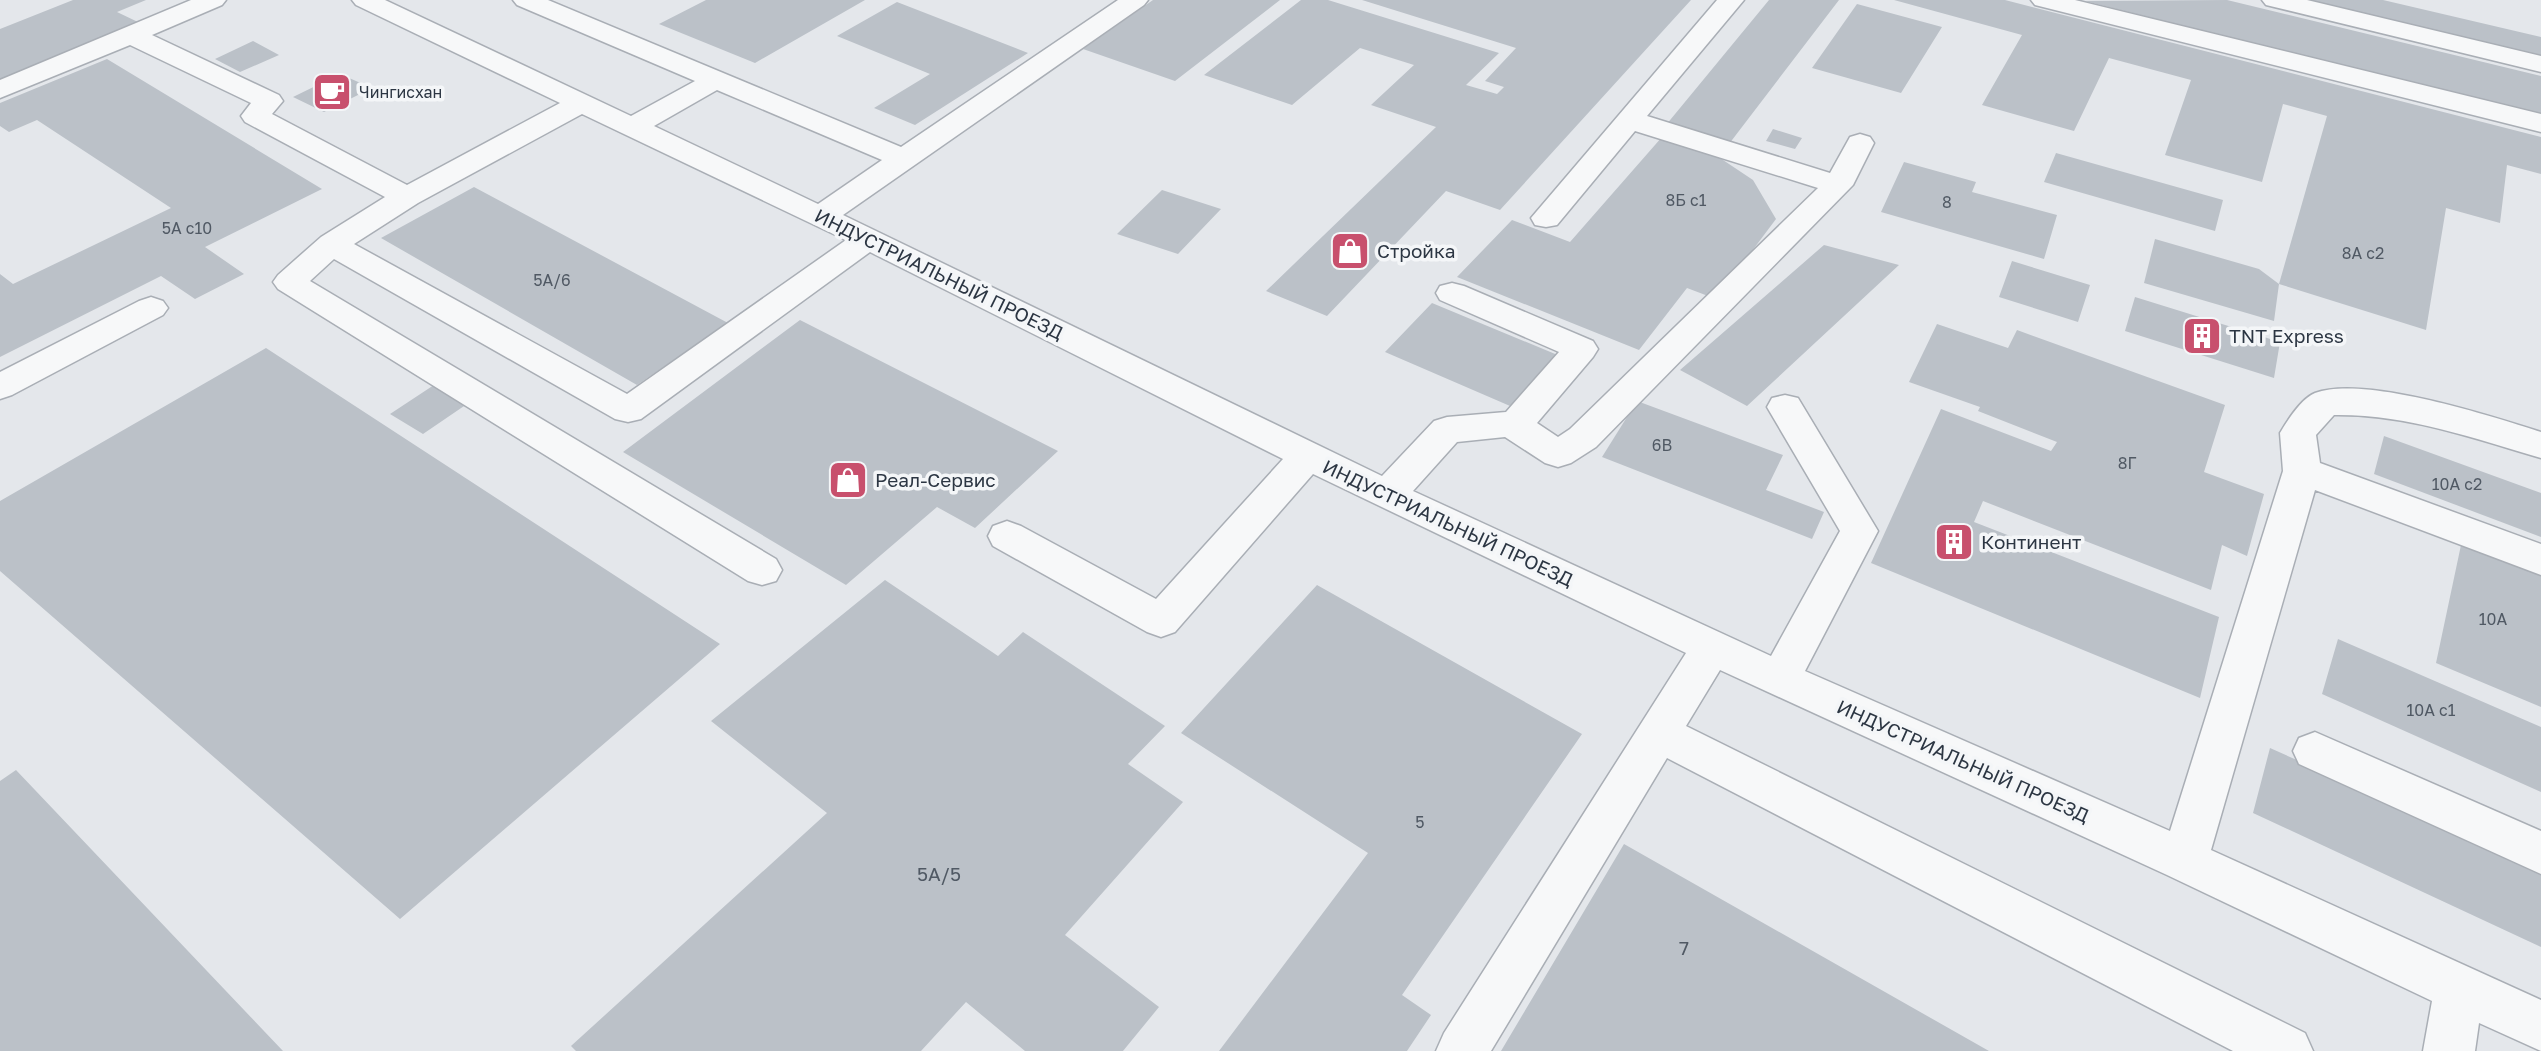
<svg xmlns="http://www.w3.org/2000/svg" width="2541" height="1051" font-family="'Golos Text',sans-serif">
	<style>
		.building { fill: #bbc1c8 }
		.lines { fill: none; stroke-linecap: round; stroke-linejoin: round }
		.minor-casing { stroke: #a9aeb5; stroke-width: 3 }
		.minor { fill: #f7f8f9; fill-rule: evenodd }
		.labels { text-anchor: middle; stroke-width: 7; stroke-linejoin: round; paint-order: stroke }
		.far-poi-label { font-size: 16px; fill: #2c3643; stroke: #f4f6f8; text-anchor: start }
		.number-label { font-size: 16px; fill: #505964 }
		.poi-label { font-size: 19px; fill: #2c3643; stroke: #f4f6f8; text-anchor: start }
		.street-label { font-size: 19px; fill: #2c3643; stroke: #f4f6f8 }
		.near-number-label { font-size: 19px; fill: #505964 }
	</style>
	<rect width="100%" height="100%" fill="#e4e7eb"/>
	<path class="building" d="M73,0H146L117,12L140,23L0,83V29Z
		M706,0H865L755,63L659,24Z
		M1153,0H1280L1175,81L1083,49Z
		M1301,0H1328L1499,53L1466,85L1497,94L1504,87L1485,81L1516,48L1362,0H1691L1500,210L1446,191L1327,316L1266,291L1436,127L1371,105L1414,65L1360,48L1292,105L1204,75Z
		M1769,0H1839L1729,144L1666,125Z
		M1894,0H2005L2541,137V174L2507,165L2500,223L2446,208L2426,330L2279,284L2274,321L2144,283L2155,239L2259,269L2279,284L2327,116L2283,104L2262,182L2165,155L2191,80L2109,58L2074,131L1982,105L2022,35Z
		M2227,0L2541,76V116L2085,1Z
		M2297,0H2383L2541,37V59Z
		M897,2L1028,53L915,125L874,108L930,74L837,36Z
		M1857,4L1942,27L1901,93L1812,68Z
		M253,41L279,55L240,72L215,59Z
		M107,59L322,189L205,247L244,274L195,299L161,276L0,357V274L13,284L171,208L37,120L9,132L0,126V103Z
		M340,74L372,88L324,112L293,97Z
		M1773,129L1802,138L1795,149L1766,141Z
		M1662,137L1717,156L1753,180L1776,219L1716,299L1687,288L1639,350L1457,277L1512,220L1570,242Z
		M2056,153L2223,200L2215,231L2044,182Z
		M1904,162L1976,182L1972,192L2057,215L2044,259L1881,212Z
		M474,187L728,323L637,385L381,238Z
		M1162,190L1221,209L1178,254L1117,234Z
		M1824,245L1899,265L1747,406L1680,370Z
		M2012,261L2090,285L2078,322L1999,297Z
		M2135,297L2280,342L2274,378L2125,331Z
		M1432,303L1560,356L1517,409L1385,352Z
		M800,320L1058,451L975,528L937,507L846,585L623,452Z
		M1937,324L2008,348L2017,330L2225,405L2204,472L2264,494L2247,556L2222,545L2211,590L1983,501L1974,522L2219,617L2200,698L1871,563L1941,409L2051,451L2057,442L1978,411L1980,407L1909,382Z
		M266,348L720,644L400,919L0,571V501Z
		M434,385L467,404L423,434L390,414Z
		M1637,401L1783,455L1766,490L1824,512L1812,539L1602,457Z
		M2384,436L2541,493V537L2374,474Z
		M2461,545L2541,576V707L2436,663Z
		M885,580L998,656L1023,632L1165,726L1128,764L1183,802L1065,935L1159,1007L1123,1051H1025L966,1002L921,1051H576L571,1046L827,813L711,721Z
		M1317,585L1582,734L1402,995L1431,1015L1407,1051H1219L1368,853L1181,733Z
		M2338,639L2541,727V792L2322,694Z
		M2270,748L2541,869V947L2253,813Z
		M16,770L283,1051H0V781Z
		M1624,844L1989,1051H1501Z"/>
	<g class="lines">
		<g class="minor-casing">
			<path id="minor" d="M191,0H226L222,5L152,35L279,95L283,101L272,114L407,185L560,103L356,5L352,0H385L631,116L695,81L517,5L513,0H548L901,147L1118,0H1148L1144,5L843,215L1382,476L1434,421L1447,417L1506,412L1559,352L1440,300L1436,293L1440,286L1452,283L1464,286L1593,341L1598,349L1593,357L1537,423L1558,437L1570,429L1818,188L1635,131L1557,225L1546,227L1535,225L1531,218L1717,0H1744L1647,116L1830,173L1850,137L1860,134L1870,137L1874,143L1853,185L1596,447L1571,463L1558,467L1545,463L1505,437L1457,442L1413,491L1771,656L1840,531L1767,407L1772,398L1785,395L1798,398L1878,531L1805,671L2170,831L2283,471L2280,433C2287,421 2302,398 2315,393C2364,375 2491,416 2541,432V458C2472,438 2407,414 2334,415L2316,435L2320,463L2541,544V575L2315,490L2211,850L2541,1000V1051L2479,1023L2475,1051H2423L2432,1001L2167,875L1720,670L1686,726L2305,1033L2313,1051H2233L1667,758L1491,1051H1436L1444,1033L1686,653L1313,474L1175,632L1161,637L1147,632L993,546L988,536L993,526L1007,521L1021,526L1156,599L1283,459L870,252L641,419L628,422L615,419L334,259L310,281L776,559L782,570L776,581L762,585L748,581L278,289L273,282L278,275L321,237L385,197L245,122L241,116L251,103L130,45L0,98V80ZM717,90L882,160L818,204L654,126ZM582,114L846,240L627,394L354,244L418,203Z
				M2031,0H2075L2541,114V132L2035,5Z
				M2262,0H2307L2541,56V72L2266,5Z
				M151,297L163,301L168,308L163,315L12,395L0,399V372L139,301Z
				M2315,732L2541,831V874L2299,764L2293,751L2299,738Z"/>
		</g>
		<use href="#minor" class="minor"/>
	</g>
	<defs>
		<g id="cafe-square" transform="scale(2.0125)"><rect x="-9" y="-9" width="18" height="18" rx="4" fill="#c8506d" stroke="#f4f6f8"/><path d="M-5.5-4.5H6V0H3Q3 3.5 0 3.5H-2.5Q-5.5 3.5-5.5 0ZM3-3.2v2h1.7v-2ZM-6 4.5H4V6H-6Z" fill="#fff"/></g>
		<g id="shop-square" transform="scale(2.0125)"><rect x="-9" y="-9" width="18" height="18" rx="4" fill="#c8506d" stroke="#f4f6f8"/><path d="M-5-2.5h2.3a2.7 3.5 0 0 1 5.4 0H5L5.5 6h-11ZM-1.5-2.5h3a1.5 2.3 0 0 0-3 0Z" fill="#fff"/></g>
		<g id="building-square" transform="scale(2.0125)"><rect x="-9" y="-9" width="18" height="18" rx="4" fill="#c8506d" stroke="#f4f6f8"/><path d="M-4-6H4V6H1V3H-1V6H-4ZM-2.5-4.3h1.7v1.8h-1.7ZM.8-4.3h1.7v1.8H.8ZM-2.5-1h1.7V.8h-1.7ZM.8-1h1.7V.8H.8Z" fill="#fff"/></g>
	</defs>
	<g fill-rule="evenodd">
		<use href="#cafe-square" x="332" y="92"/>
		<use href="#shop-square" x="1350" y="251"/>
		<use href="#building-square" x="2202" y="336"/>
		<use href="#shop-square" x="848" y="480"/>
		<use href="#building-square" x="1954" y="542"/>
	</g>
	<g class="labels">
		<g class="far-poi-label">
			<text x="359" y="98">Чингисхан</text>
		</g>
		<g class="number-label">
			<text x="1686" y="206">8Б с1</text>
			<text x="1947" y="208">8</text>
			<text x="187" y="234">5А с10</text>
			<text x="2363" y="259">8А с2</text>
			<text x="552" y="286">5А/6</text>
			<text x="1662" y="451">6В</text>
			<text x="2127" y="469">8Г</text>
			<text x="2457" y="490">10А с2</text>
			<text x="2493" y="625">10А</text>
			<text x="2431" y="716">10А с1</text>
			<text x="1420" y="828">5</text>
		</g>
		<g class="poi-label">
			<text x="1377" y="258">Стройка</text>
			<text x="2229" y="343">TNT Express</text>
			<text x="875" y="487">Реал-Сервис</text>
			<text x="1981" y="549">Континент</text>
		</g>
		<g class="street-label">
			<text transform="translate(939 274) rotate(26)" y="7">ИНДУСТРИАЛЬНЫЙ ПРОЕЗД</text>
			<text transform="translate(1448 523) rotate(25)" y="7">ИНДУСТРИАЛЬНЫЙ ПРОЕЗД</text>
			<text transform="translate(1963 761) rotate(24)" y="7">ИНДУСТРИАЛЬНЫЙ ПРОЕЗД</text>
		</g>
		<g class="near-number-label">
			<text x="939" y="881">5А/5</text>
			<text x="1684" y="955">7</text>
		</g>
	</g>
</svg>
